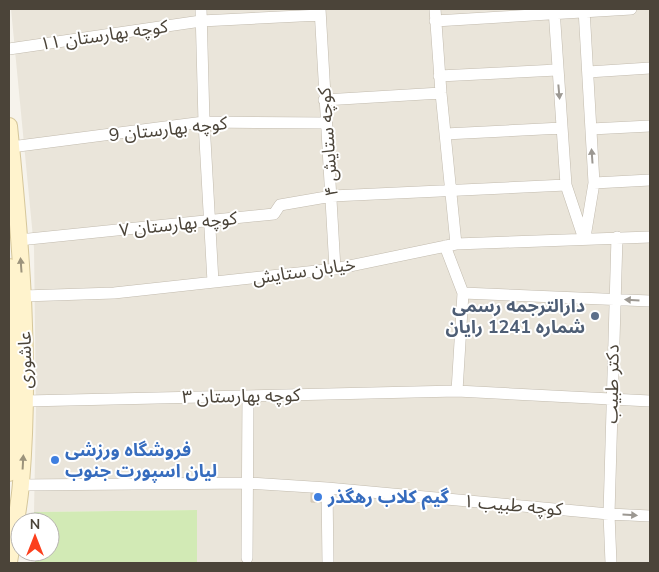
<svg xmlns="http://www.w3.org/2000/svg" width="659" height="572" font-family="'Nunito Sans','Noto Sans Arabic',sans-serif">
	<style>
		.residential { fill: #eae5da }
		.green { fill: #d2eab5 }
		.building { fill: #d8cfc1; stroke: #d3c7b4 }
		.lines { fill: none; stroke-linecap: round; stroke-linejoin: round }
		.street-casing { stroke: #c2bbae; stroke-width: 12 }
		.secondary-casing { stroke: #d6c79b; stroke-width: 18 }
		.street { stroke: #fff; stroke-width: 11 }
		.secondary { stroke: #fff3cd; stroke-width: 16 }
		.oneway { fill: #9c9892 }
		.oneway2 { fill: #9c937c }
		.service-dot { fill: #5c6f8a; stroke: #fff; stroke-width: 2 }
		.shop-dot { fill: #3f7fe0; stroke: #fff; stroke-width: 2 }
		.labels { text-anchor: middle; stroke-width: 4; stroke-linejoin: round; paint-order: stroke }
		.street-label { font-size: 18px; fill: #4b4439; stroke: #fff }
		.service-label { font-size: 18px; font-weight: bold; fill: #4e5e75; stroke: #fff; text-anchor: end }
		.shop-label { font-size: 18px; font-weight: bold; fill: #366cbe; stroke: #fff; text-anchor: start }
	</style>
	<rect width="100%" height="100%" fill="#f6f3ec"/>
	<path class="residential" d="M11,9H650V563H197L196,510L34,512L36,409L34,248Z"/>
	<path class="green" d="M197,510V563H35V552H50V522H35L34,512Z"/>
	<path class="building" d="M311,491L325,492L326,503L311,502Z"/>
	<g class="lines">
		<g class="street-casing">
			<path id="street" d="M201,9L204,122L213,282
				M320,9L335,269
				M435,9L441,93L456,244
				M554,9L566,185L584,239
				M584,9L594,183L585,237
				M435,21L631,9
				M9,49L201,21L320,15
				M588,72L650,68
				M439,76L557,70
				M324,100L441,93
				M591,129L650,126
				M445,134L562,128
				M11,147L204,122L325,123
				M594,183L650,180
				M19,240L274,214L280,205L332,196L566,185
				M445,246L463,293L457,391
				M463,293L650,301
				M23,296L114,293L335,269L456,244L650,237
				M26,401L457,391L650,401
				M21,485L248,483L327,488L609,514L650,516
				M327,488L328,563
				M247,558L248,396
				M611,563L609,514L617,237"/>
		</g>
		<g class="secondary-casing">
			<path id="secondary" d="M9,126C21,245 31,364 21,483C19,510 13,536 9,562
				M9,267L14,411L9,473"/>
		</g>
		<use href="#street" class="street"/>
		<use href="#secondary" class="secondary"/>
	</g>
	<defs><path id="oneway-solid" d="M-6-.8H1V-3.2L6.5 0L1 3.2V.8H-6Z" transform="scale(1.25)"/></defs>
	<g class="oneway">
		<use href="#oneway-solid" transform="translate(559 92) rotate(85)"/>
		<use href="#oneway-solid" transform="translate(592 156) rotate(-94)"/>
		<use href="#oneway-solid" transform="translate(632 300) rotate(-177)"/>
		<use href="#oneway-solid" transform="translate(630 515) rotate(3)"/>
	</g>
	<g class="oneway2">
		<use href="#oneway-solid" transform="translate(21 265) rotate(-94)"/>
		<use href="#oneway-solid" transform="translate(23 462) rotate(-87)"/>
	</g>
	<circle class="service-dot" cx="595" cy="316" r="5"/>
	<g class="shop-dot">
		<circle cx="55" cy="460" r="5"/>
		<circle cx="318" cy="497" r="5"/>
	</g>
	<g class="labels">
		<g class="street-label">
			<text transform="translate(104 35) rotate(-8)" y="6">کوچه بهارستان ۱۱</text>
			<text transform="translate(168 129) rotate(-6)" y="6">کوچه بهارستان 9</text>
			<text transform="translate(328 142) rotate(-94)" y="6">کوچه ستایش ۴</text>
			<text transform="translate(178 224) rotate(-6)" y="6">کوچه بهارستان ۷</text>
			<text transform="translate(304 271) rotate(-8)" y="6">خیابان ستایش</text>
			<text transform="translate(25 360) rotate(-91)" y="6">عاشوری</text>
			<text transform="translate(612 384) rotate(-89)" y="6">دکتر طبیب</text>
			<text transform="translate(241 396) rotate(-1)" y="6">کوچه بهارستان ۳</text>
			<text transform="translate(513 505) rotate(5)" y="6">کوچه طبیب ۱</text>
		</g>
		<g class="service-label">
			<text x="585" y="312">دارالترجمه رسمی<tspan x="585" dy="21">شماره 1241 رایان</tspan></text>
		</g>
		<g class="shop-label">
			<text x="65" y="456">فروشگاه ورزشی<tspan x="65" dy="21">لیان اسپورت جنوب</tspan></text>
			<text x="328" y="503">گیم کلاب رهگذر</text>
		</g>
	</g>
	<rect width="659" height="572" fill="none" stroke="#4b4439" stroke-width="20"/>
	<g transform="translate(35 537)"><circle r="24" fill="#ffffff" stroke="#b7b4b0"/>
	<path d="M0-4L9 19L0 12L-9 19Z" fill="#fc3f1d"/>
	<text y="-8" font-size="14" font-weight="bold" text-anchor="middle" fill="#4b4439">N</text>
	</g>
</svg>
